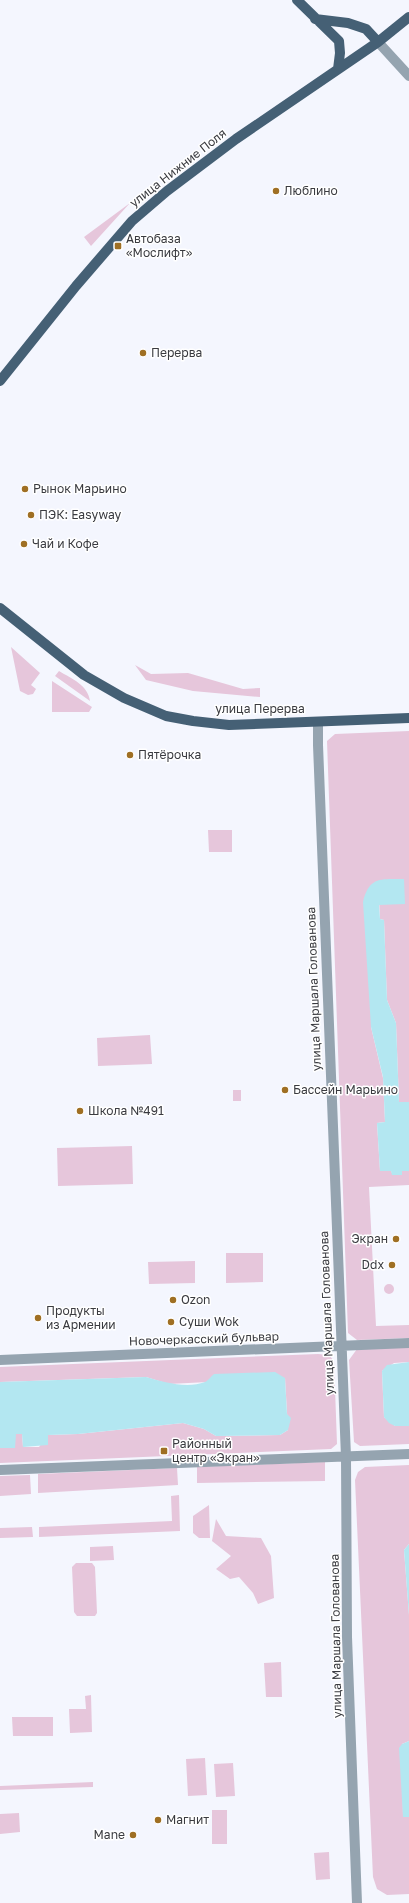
<svg xmlns="http://www.w3.org/2000/svg" width="409" height="1903" font-family="'Golos Text',sans-serif">
	<style>
		.green { fill: #e6c6db }
		.water { fill: #b3e7f1 }
		.lines { fill: none; stroke-linecap: round; stroke-linejoin: round }
		.minor { stroke: #95a4b0; stroke-width: 10 }
		.major { stroke: #456075; stroke-width: 10 }
		.poi-dot { fill: #9f6f23; stroke: #fff; stroke-width: 1.5 }
		.labels { text-anchor: middle; stroke-width: 3; stroke-linejoin: round; paint-order: stroke }
		.street-label { font-size: 12px; fill: #3a3b40; stroke: #fff }
		.poi-label { font-size: 12px; fill: #3a3b40; stroke: #fff; text-anchor: start }
	</style>
	<rect width="100%" height="100%" fill="#f4f6fe"/>
	<path class="green" d="M130,203L91,246L84,237Z
		M11,647L40,673L31,685L36,689L33,694L28,695L20,691Z
		M135,665L151,674L188,673L243,689L260,688V697L193,691L146,680Z
		M59,671C72,679 88,685 90,701L55,676Z
		M52,681L92,707L89,712H52Z
		M409,731V1102H399L396,1023L387,1000L384,920L380,919L378,880L371,1027L383,1078L385,1122L377,1123L380,1171H391L393,1175H401L402,1171H409V1185L369,1187L376,1326L409,1325V1338L357,1340L348,1333L327,741L335,734Z
		M208,830H232V852H209Z
		M150,1035L152,1064L98,1066L97,1038Z
		M233,1090H241V1101H233Z
		M132,1146L133,1184L58,1186L57,1148Z
		M226,1253H263V1282L226,1283Z
		M195,1261V1283L149,1284L148,1262Z
		M384 1289a5 5 0 1 1 10 0a5 5 0 1 1-10 0Z
		M409,1347V1362L394,1363L382,1371L384,1417L395,1426H409V1444L360,1446L354,1442L349,1360L357,1349Z
		M318,1354L329,1355L334,1361L337,1444L331,1449L0,1463V1448H15V1434H22L23,1447H39L48,1435L78,1434L183,1423L204,1429L216,1436L280,1435L288,1430L285,1378L169,1384L146,1377L0,1382V1367Z
		M325,1462V1481L197,1483V1467Z
		M409,1465V1544L404,1550L409,1615V1741L402,1744L403,1817H409V1894L387,1895L377,1889L373,1877L355,1480L358,1472L365,1467Z
		M177,1468L178,1485L38,1493V1474Z
		M30,1475L31,1494L0,1496V1476Z
		M179,1495L180,1531L39,1537V1527L172,1521L171,1496Z
		M209,1505L210,1538H199L193,1533V1516Z
		M216,1519L226,1536L261,1538L271,1556L274,1598L258,1604L253,1593L239,1577L230,1579L216,1569L231,1556L212,1541Z
		M32,1527L33,1537L0,1538V1528Z
		M113,1546L114,1560L90,1561V1547Z
		M76,1563H92L95,1567L97,1613L95,1616H77L74,1612L72,1567Z
		M281,1662L282,1697H266L264,1663Z
		M91,1695L92,1732L70,1733L69,1709H86L85,1696Z
		M12,1717H53V1736H13Z
		M205,1758L207,1795L188,1796L186,1759Z
		M233,1763L235,1796L216,1797L214,1764Z
		M93,1782V1787L0,1790V1786Z
		M212,1810H227V1844H212Z
		M19,1813L20,1832L0,1834V1814Z
		M329,1852L330,1879L316,1880L314,1853Z"/>
	<path class="water" d="M404,879L405,904L379,905L380,919L384,920L387,1000L396,1023L399,1102H409V1171H402V1175H392L391,1171H380L377,1123L385,1122L383,1077L371,1027L363,902C369,876 381,879 404,879Z
		M409,1362V1426H395L389,1423L384,1417L382,1371L387,1365Z
		M275,1372L285,1378L287,1414L291,1418L288,1430L280,1435L216,1436L204,1429L183,1423L78,1434L48,1435V1445L23,1447L22,1434H16L15,1448H0V1382L146,1377C163,1382 187,1389 205,1382C208,1381 211,1376 214,1374Z
		M409,1544V1615L404,1550Z
		M409,1741V1817H403L399,1748L402,1744Z"/>
	<g class="lines">
		<path class="minor" d="M378,42L409,76
			M318,722V745L346,1457L347,1637L357,1903
			M0,1360L409,1343
			M0,1470L409,1454"/>
		<path class="major" d="M297,0L339,41L340,53L338,69
			M315,19L348,23L366,29L378,42
			M0,381L76,286L132,221L167,191L236,139L378,42L409,17
			M0,608L84,675L124,698L166,716L193,721L229,725L409,718"/>
	</g>
	<g class="poi-dot">
		<circle cx="276" cy="191" r="4"/>
		<rect x="114" y="242" width="8" height="8" rx="2"/>
		<circle cx="143" cy="353" r="4"/>
		<circle cx="25" cy="489" r="4"/>
		<circle cx="31" cy="515" r="4"/>
		<circle cx="24" cy="544" r="4"/>
		<circle cx="130" cy="755" r="4"/>
		<circle cx="285" cy="1090" r="4"/>
		<circle cx="80" cy="1111" r="4"/>
		<circle cx="396" cy="1239" r="4"/>
		<circle cx="392" cy="1265" r="4"/>
		<circle cx="173" cy="1300" r="4"/>
		<circle cx="38" cy="1318" r="4"/>
		<circle cx="171" cy="1322" r="4"/>
		<rect x="160" y="1447" width="8" height="8" rx="2"/>
		<circle cx="158" cy="1820" r="4"/>
		<circle cx="133" cy="1835" r="4"/>
	</g>
	<g class="labels">
		<g class="street-label">
			<text transform="translate(178 168) rotate(-38)" y="4">улица Нижние Поля</text>
			<text x="260" y="713">улица Перерва</text>
			<text transform="translate(314 989) rotate(-92)" y="4">улица Маршала Голованова</text>
			<text transform="translate(327 1313) rotate(-92)" y="4">улица Маршала Голованова</text>
			<text transform="translate(204 1339) rotate(-2)" y="4">Новочеркасский бульвар</text>
			<text transform="translate(336 1636) rotate(-91)" y="4">улица Маршала Голованова</text>
		</g>
		<g class="poi-label">
			<text x="284" y="195">Люблино</text>
			<text x="126" y="243">Автобаза<tspan x="126" dy="14">«Мослифт»</tspan></text>
			<text x="151" y="357">Перерва</text>
			<text x="33" y="493">Рынок Марьино</text>
			<text x="39" y="519">ПЭК: Easyway</text>
			<text x="32" y="548">Чай и Кофе</text>
			<text x="138" y="759">Пятёрочка</text>
			<text x="293" y="1094">Бассейн Марьино</text>
			<text x="88" y="1115">Школа №491</text>
			<text x="388" y="1243" text-anchor="end">Экран</text>
			<text x="384" y="1269" text-anchor="end">Ddx</text>
			<text x="181" y="1304">Ozon</text>
			<text x="46" y="1315">Продукты<tspan x="46" dy="14">из Армении</tspan></text>
			<text x="179" y="1326">Суши Wok</text>
			<text x="172" y="1448">Районный<tspan x="172" dy="14">центр «Экран»</tspan></text>
			<text x="166" y="1824">Магнит</text>
			<text x="125" y="1839" text-anchor="end">Mane</text>
		</g>
	</g>
</svg>
